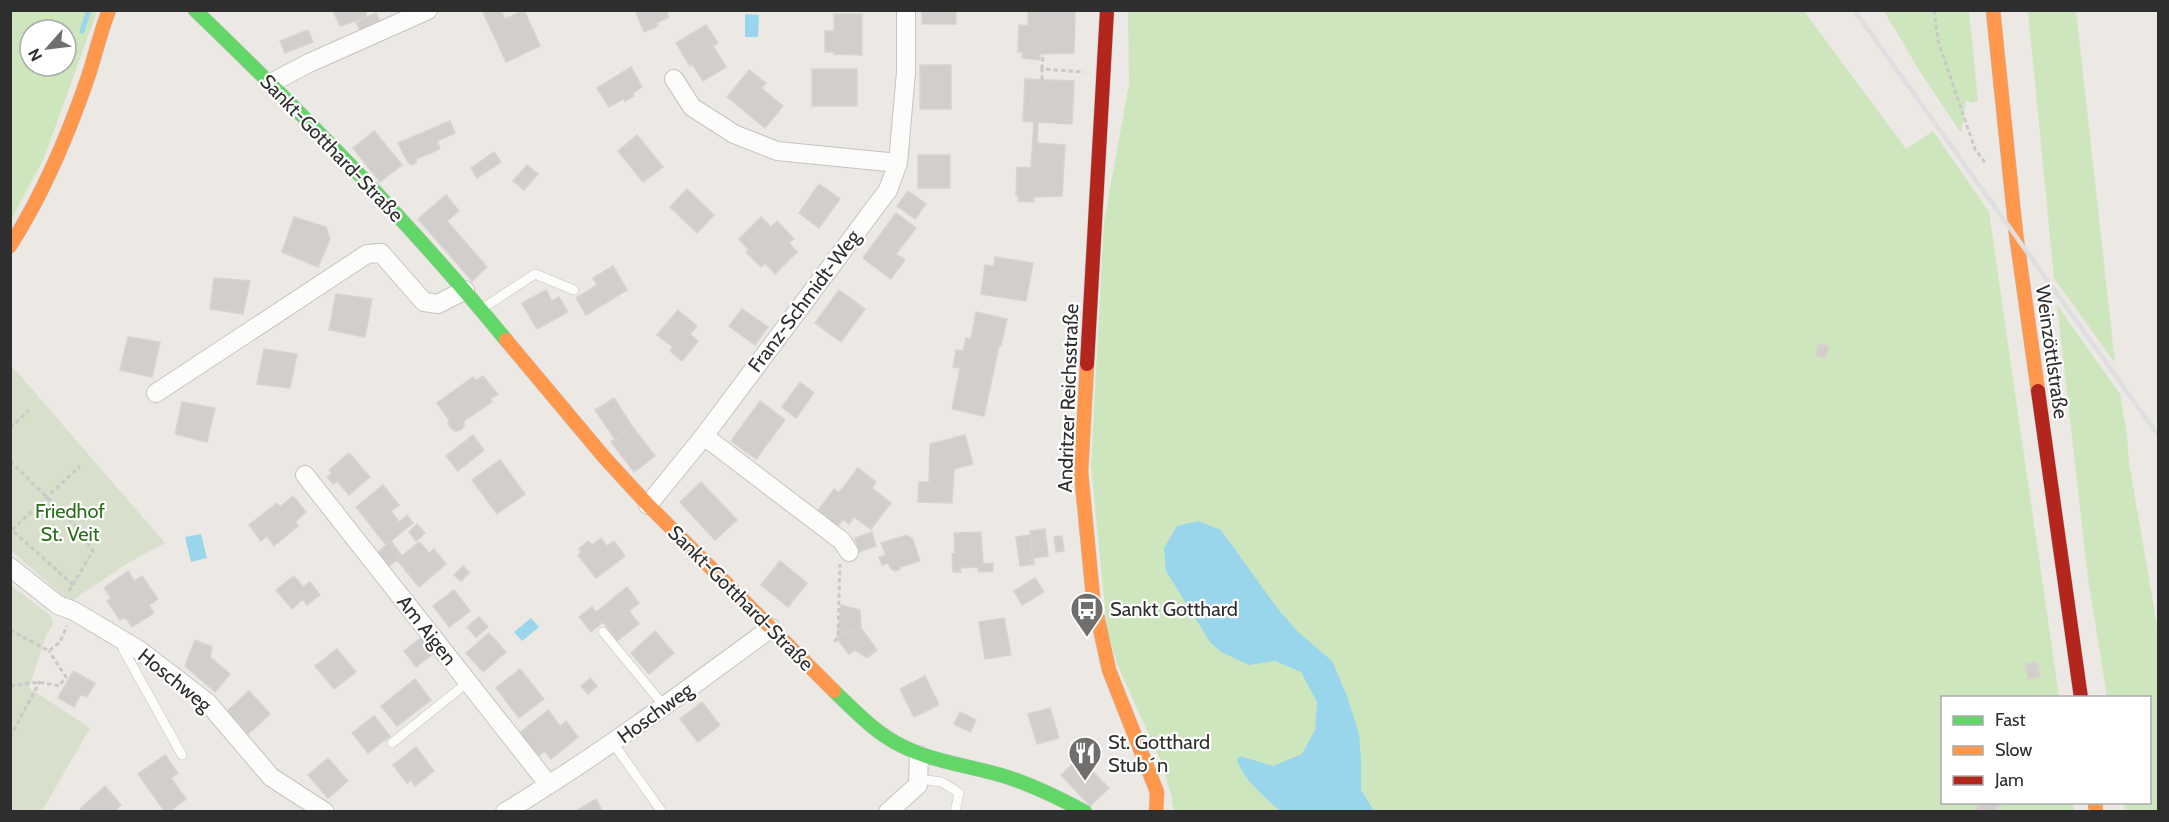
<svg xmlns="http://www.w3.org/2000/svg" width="2169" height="822" font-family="Cabin,sans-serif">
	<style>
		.green { fill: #cee6be; fill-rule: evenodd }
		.cemetery { fill: #d8e0cc }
		.water { fill: #99d6ec }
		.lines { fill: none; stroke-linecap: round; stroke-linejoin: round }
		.stream { stroke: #99d6ec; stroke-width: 5 }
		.building { fill: #d1cecb; stroke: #d7d4d0; stroke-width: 1.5 }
		.lane-casing { stroke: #c5c4c5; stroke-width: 10 }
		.street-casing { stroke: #c5c4c5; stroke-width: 20 }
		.fast-casing { stroke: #c5c4c5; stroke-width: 15 }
		.slow-casing { stroke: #c5c4c5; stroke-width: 15 }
		.jam-casing { stroke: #c5c4c5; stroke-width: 15 }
		.path { stroke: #c9c9c8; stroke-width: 3; stroke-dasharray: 4.5 3; stroke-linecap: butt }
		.lane { stroke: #fcfcfb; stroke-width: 9 }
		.street { stroke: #fcfcfb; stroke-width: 18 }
		.fast { stroke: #63d668; stroke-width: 14 }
		.slow { stroke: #ff974d; stroke-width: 14 }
		.jam { stroke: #b3261e; stroke-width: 14 }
		.rail { stroke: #dfdfe1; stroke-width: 4.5 }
		.labels { text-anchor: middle; stroke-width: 4.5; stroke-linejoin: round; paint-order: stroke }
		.street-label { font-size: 20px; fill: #2e2e2e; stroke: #fff }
		.park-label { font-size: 20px; fill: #2c6e1b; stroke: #fff }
		.poi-label { font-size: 20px; fill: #2e2e2e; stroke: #fff; text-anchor: start }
	</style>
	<rect width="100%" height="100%" fill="#ece8e4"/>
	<path class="green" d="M11,11H97L44,158L11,220ZM30,30H66V66H30Z
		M1128,11H1804L1906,149L1933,131L1989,212L2059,697L1942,698V802L2072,803L2074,811H1174L1171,794L1161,761L1117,664L1107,629L1091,466L1104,222L1129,84Z
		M1884,11H1969L1978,101L1971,103L1966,100L1961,133L1919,70Z
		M2028,11H2076L2115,363L2054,278Z
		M2057,305L2120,394L2127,435L2129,463L2158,631V811H2125L2124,803L2150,802V698L2107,697L2088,578Z"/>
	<path class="cemetery" d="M10,364L165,543L128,563L70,602L11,550Z
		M10,585L51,616L53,625L46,635L29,688L90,728L42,811H11Z"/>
	<path class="water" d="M745,14L759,15L758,37H745Z
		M1198,521L1221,530L1278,609L1298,632L1332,661L1347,696L1359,734L1361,758V790L1374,811H1280C1264,796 1244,781 1237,760L1240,756L1273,766L1302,754L1315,730L1317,702L1301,672L1275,661L1249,665L1221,652L1210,642L1166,571L1164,548L1177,526Z
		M201,534L207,558L191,562L185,537Z
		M531,618L539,627L522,641L514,632Z"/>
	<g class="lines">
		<path class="stream" d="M82,31L89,10"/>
	</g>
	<path class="building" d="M333,10H365L367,17L340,26Z
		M482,10H501L505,19L524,10L540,46L506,62Z
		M635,10H666L669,17L656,23L658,26L644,32Z
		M922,10H956V24H922Z
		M1028,10L1075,12L1074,53L1040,54V60L1022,58L1023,52H1018L1019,25L1028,26Z
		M376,13L380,21L360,31L356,22Z
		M834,14H862V55L834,54V52H825V31H834Z
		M706,25L718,43L713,46L726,67L703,81L693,65L690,66L676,43Z
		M308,30L313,42L285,53L280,41Z
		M920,65H951V109H920Z
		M631,67L642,87L633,93L634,96L625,101L623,99L609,107L597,88Z
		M812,69H857V106H812Z
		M749,70L766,83L761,88L783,106L765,128L727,97Z
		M1025,79L1074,81L1072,124L1038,122L1037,143L1065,145L1062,196L1034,197V202L1018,201L1019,196H1016L1017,167L1031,168L1034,122L1023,121Z
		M450,121L455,133L437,141L440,149L416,159L417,162L412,165L408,162L398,143Z
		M374,131L402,165L380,182L353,148Z
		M637,135L663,167L643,182L618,151Z
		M494,152L501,162L477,178L471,168Z
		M918,155H950V188H918Z
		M527,165L538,174L524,190L513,181Z
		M819,184L840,199L819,228L799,213Z
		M687,189L714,215L697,233L670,207Z
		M908,191L926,204L915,219L897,206Z
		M446,195L459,211L447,221L487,267L472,281L418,219Z
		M896,213L916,228L896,254L905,260L891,279L863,258Z
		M294,217L326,227L330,239L318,267L282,252Z
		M761,217L771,227L777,221L794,239L789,243L797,252L775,274L765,263L761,267L746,252L749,250L739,239Z
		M995,257L1033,263L1026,301L981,294L985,265L994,266Z
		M613,266L627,290L586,315L576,298L597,285L593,278Z
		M214,278L250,281L243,314L210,309Z
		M546,290L552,301L559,297L568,312L537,329L522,303Z
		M839,290L865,309L841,342L815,323Z
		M336,294L372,299L365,337L329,330Z
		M742,309L768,327L755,345L729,326Z
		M678,310L697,326L690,334L698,341L682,361L670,351L673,347L657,335Z
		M976,312L1007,319L1001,346H999L984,416L952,409L960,368L953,367L956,350L963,351L966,338L971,339Z
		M128,337L160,342L152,377L120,370Z
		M1818,344L1829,346L1826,358L1816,356Z
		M264,349L297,354L290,388L257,384Z
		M483,376L498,394L490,399L492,402L464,421V426L461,430L455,431L451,428L448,424L449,420L437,403L473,377L476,381Z
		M800,382L814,393L796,418L782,407Z
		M614,398L632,426L615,439L595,410Z
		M760,401L785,420L756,459L731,441Z
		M182,402L215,408L207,442L175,434Z
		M632,426L655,456L634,472L611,442Z
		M473,435L484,450L458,471L446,456Z
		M965,435L973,464L954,469L952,503L918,502L919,482H929L930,444Z
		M349,453L370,477L349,495L337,481L333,484L327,477L332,473L329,470Z
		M500,460L525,494L497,514L472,480Z
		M858,468L876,482L872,488L891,503L871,529L854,517L849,524L843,519L837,527L817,512L834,489L839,493Z
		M701,482L737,520L715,540L680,502Z
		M383,485L399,505L391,511L399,522L407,515L413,523L386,545L356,507Z
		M293,496L306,512L295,522L298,526L274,546L267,536L261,541L249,525L277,503L280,507Z
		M417,524L425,533L416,541L409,532Z
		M1045,529L1048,556L1033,558L1030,531Z
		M872,532L876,546L859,552L855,538Z
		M981,532L983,564L993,563V571L979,572L978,567L960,568L961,572H953L952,554L955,553L954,533Z
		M907,535L913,540L920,561L900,567V569L895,571L891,569L888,563L882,565L879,557L886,555L881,543Z
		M1030,535L1034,564L1020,566L1016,537Z
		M1062,536L1064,551L1056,552L1054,537Z
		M601,538L607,546L614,541L625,556L596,578L578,555L581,552L579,549L588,541L592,545Z
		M391,541L402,556L388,567L377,553Z
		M419,542L429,553L434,549L446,564L419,587L397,560Z
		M780,561L807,583L788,607L761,585Z
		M463,566L469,573L461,581L454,575Z
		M128,571L134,581L142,576L158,599L149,605L154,613L132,627L125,617L120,620L107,601L111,598L104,588Z
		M294,576L303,587L310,582L320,595L307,605L303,599L292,609L276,590Z
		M1035,578L1044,592L1022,605L1014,591Z
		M627,587L639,603L629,611L639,624L617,641L603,622L591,632L579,617L592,607L596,612Z
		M454,590L470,611L449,627L433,606Z
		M841,605L860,610L861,628L838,635Z
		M479,617L488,627L476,637L467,627Z
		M1004,618L1011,655L985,659L979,622Z
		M861,628L877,650L867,658L855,650L849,654L838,640V635Z
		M655,631L674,653L649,674L631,653Z
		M489,633L506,652L483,672L466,653Z
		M422,637L434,653L416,667L404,651Z
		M195,640L212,647L210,657L230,674L215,692L185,666Z
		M337,649L356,672L334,689L315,666Z
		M2037,662L2040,677L2028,679L2025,664Z
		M520,669L544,699L519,718L496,688Z
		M73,671L95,683L87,697L81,694L74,707L58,698Z
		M925,676L939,705L914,717L900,689Z
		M590,678L597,686L588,694L581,686Z
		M415,679L431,700L397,726L381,706Z
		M249,691L270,714L248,734L227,711Z
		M702,702L720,725L698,742L680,719Z
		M1050,708L1059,738L1037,744L1028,714Z
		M548,710L560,726L566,721L578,737L551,759L545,751L537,757L518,734Z
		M960,712L976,720L970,732L954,724Z
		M374,716L390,736L368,753L352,733Z
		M416,747L434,771L415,786L411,780L407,783L393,765Z
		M165,755L178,773L171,778L186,799L169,812H165L138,774Z
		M328,758L348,781L328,798L308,775Z
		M1079,758L1109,788L1090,806L1061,775Z
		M105,786L121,805L114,812H83L80,809Z
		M596,799L603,812H574Z
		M1981,802H2002L1995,812H1974Z"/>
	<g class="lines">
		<g class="lane-casing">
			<path id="lane" d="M483,308L535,274L574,290
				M603,632L665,707
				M126,642L123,649L182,755
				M392,743L468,682
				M613,743L662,812
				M918,779L942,782L959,793L955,812"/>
		</g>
		<g class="street-casing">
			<path id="street" d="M674,79L692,107L734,134L777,151L898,163
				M271,83L309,63L428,10
				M156,393L367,254L381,253L424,302L438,304L465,290
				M704,436L842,541L849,552
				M305,475L549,785
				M648,505L704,436L888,190L898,163L906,72V10
				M10,567L58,605L74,611L139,650L208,703L271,777L325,812
				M505,812C598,756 684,692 771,628
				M888,812L918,785L919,755"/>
		</g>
		<g class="fast-casing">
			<path id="fast" d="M195,10C304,115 410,223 506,340
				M834,691C855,711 875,733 902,746C934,762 971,766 1004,776C1033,785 1059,798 1085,812"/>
		</g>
		<g class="slow-casing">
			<path id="slow" d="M1993,10L2016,234L2038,391
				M10,246C43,194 67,138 87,80C95,57 100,33 109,10
				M506,340L604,457L648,505L834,691
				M1087,364L1081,472L1093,597L1109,670L1157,792L1156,812
				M2095,802L2096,812"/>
		</g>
		<g class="jam-casing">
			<path id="jam" d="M1087,364L1107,10
				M2038,391L2081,698"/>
		</g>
		<path class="path" d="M1934,10L1938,41L1975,149L1986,164
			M1042,69L1043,54
			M1042,80V69L1084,72
			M10,428L29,410
			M10,461L75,525L93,551L69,591
			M73,585L12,530L80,466
			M10,630L49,651L60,642L67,626
			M835,642L838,635L840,564
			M10,686C33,683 35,680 59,686L66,677L49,651
			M10,737L40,681"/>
		<use href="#lane" class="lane"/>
		<use href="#street" class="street"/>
		<use href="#fast" class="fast"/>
		<use href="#slow" class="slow"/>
		<use href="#jam" class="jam"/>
		<path class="rail" d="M1854,10L2158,435"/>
	</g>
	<defs>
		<g id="bus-pin" transform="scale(1.725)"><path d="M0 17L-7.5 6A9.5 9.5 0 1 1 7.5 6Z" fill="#706f6e" stroke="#fff"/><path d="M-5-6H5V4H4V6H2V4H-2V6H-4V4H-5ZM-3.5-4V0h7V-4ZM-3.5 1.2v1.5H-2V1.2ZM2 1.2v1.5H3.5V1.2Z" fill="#fff"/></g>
		<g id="restaurant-pin" transform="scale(1.725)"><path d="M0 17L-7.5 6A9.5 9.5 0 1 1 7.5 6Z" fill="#706f6e" stroke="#fff"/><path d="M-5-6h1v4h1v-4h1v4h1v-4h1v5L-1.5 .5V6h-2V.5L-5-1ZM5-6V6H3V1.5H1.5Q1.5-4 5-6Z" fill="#fff"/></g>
	</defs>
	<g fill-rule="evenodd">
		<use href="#bus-pin" x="1087" y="609"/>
		<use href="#restaurant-pin" x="1085" y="753"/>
	</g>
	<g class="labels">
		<g class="street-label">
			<text transform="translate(332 148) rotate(46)" y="7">Sankt-Gotthard-Straße</text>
			<text transform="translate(804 301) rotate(-53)" y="7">Franz-Schmidt-Weg</text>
			<text transform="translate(2052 352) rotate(82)" y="7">Weinzöttlstraße</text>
			<text transform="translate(1068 398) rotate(-88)" y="7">Andritzer Reichsstraße</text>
			<text transform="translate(741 598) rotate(45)" y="7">Sankt-Gotthard-Straße</text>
			<text transform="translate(427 630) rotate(52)" y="7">Am Aigen</text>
			<text transform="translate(175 680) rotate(39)" y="7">Hoschweg</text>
			<text transform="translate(655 713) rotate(-36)" y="7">Hoschweg</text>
		</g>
		<g class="park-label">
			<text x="70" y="518">Friedhof<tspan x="70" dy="23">St. Veit</tspan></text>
		</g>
		<g class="poi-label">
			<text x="1110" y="616">Sankt Gotthard</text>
			<text x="1108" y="749">St. Gotthard<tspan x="1108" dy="23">Stub´n</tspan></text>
		</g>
	</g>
	<rect width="2169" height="822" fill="none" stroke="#2e2e2e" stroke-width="24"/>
	<rect x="1941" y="696" width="210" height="108" fill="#ffffff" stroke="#ababab" stroke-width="1.5"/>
	<rect x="1953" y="716" width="30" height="9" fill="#63d668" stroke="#ababab" stroke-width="1.5"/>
	<text x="1995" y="726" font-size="18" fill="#2e2e2e">Fast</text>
	<rect x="1953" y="746" width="30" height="9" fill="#ff974d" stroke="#ababab" stroke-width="1.5"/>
	<text x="1995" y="756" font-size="18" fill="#2e2e2e">Slow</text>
	<rect x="1953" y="776" width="30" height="9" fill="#b3261e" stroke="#ababab" stroke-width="1.5"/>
	<text x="1995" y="786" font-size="18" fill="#2e2e2e">Jam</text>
	<g transform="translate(48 48) rotate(242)"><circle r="28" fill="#ffffff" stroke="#ababab" stroke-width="1.5"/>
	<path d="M0-4.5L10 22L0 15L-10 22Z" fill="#706f6e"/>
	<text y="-9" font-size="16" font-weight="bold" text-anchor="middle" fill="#2e2e2e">N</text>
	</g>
</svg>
